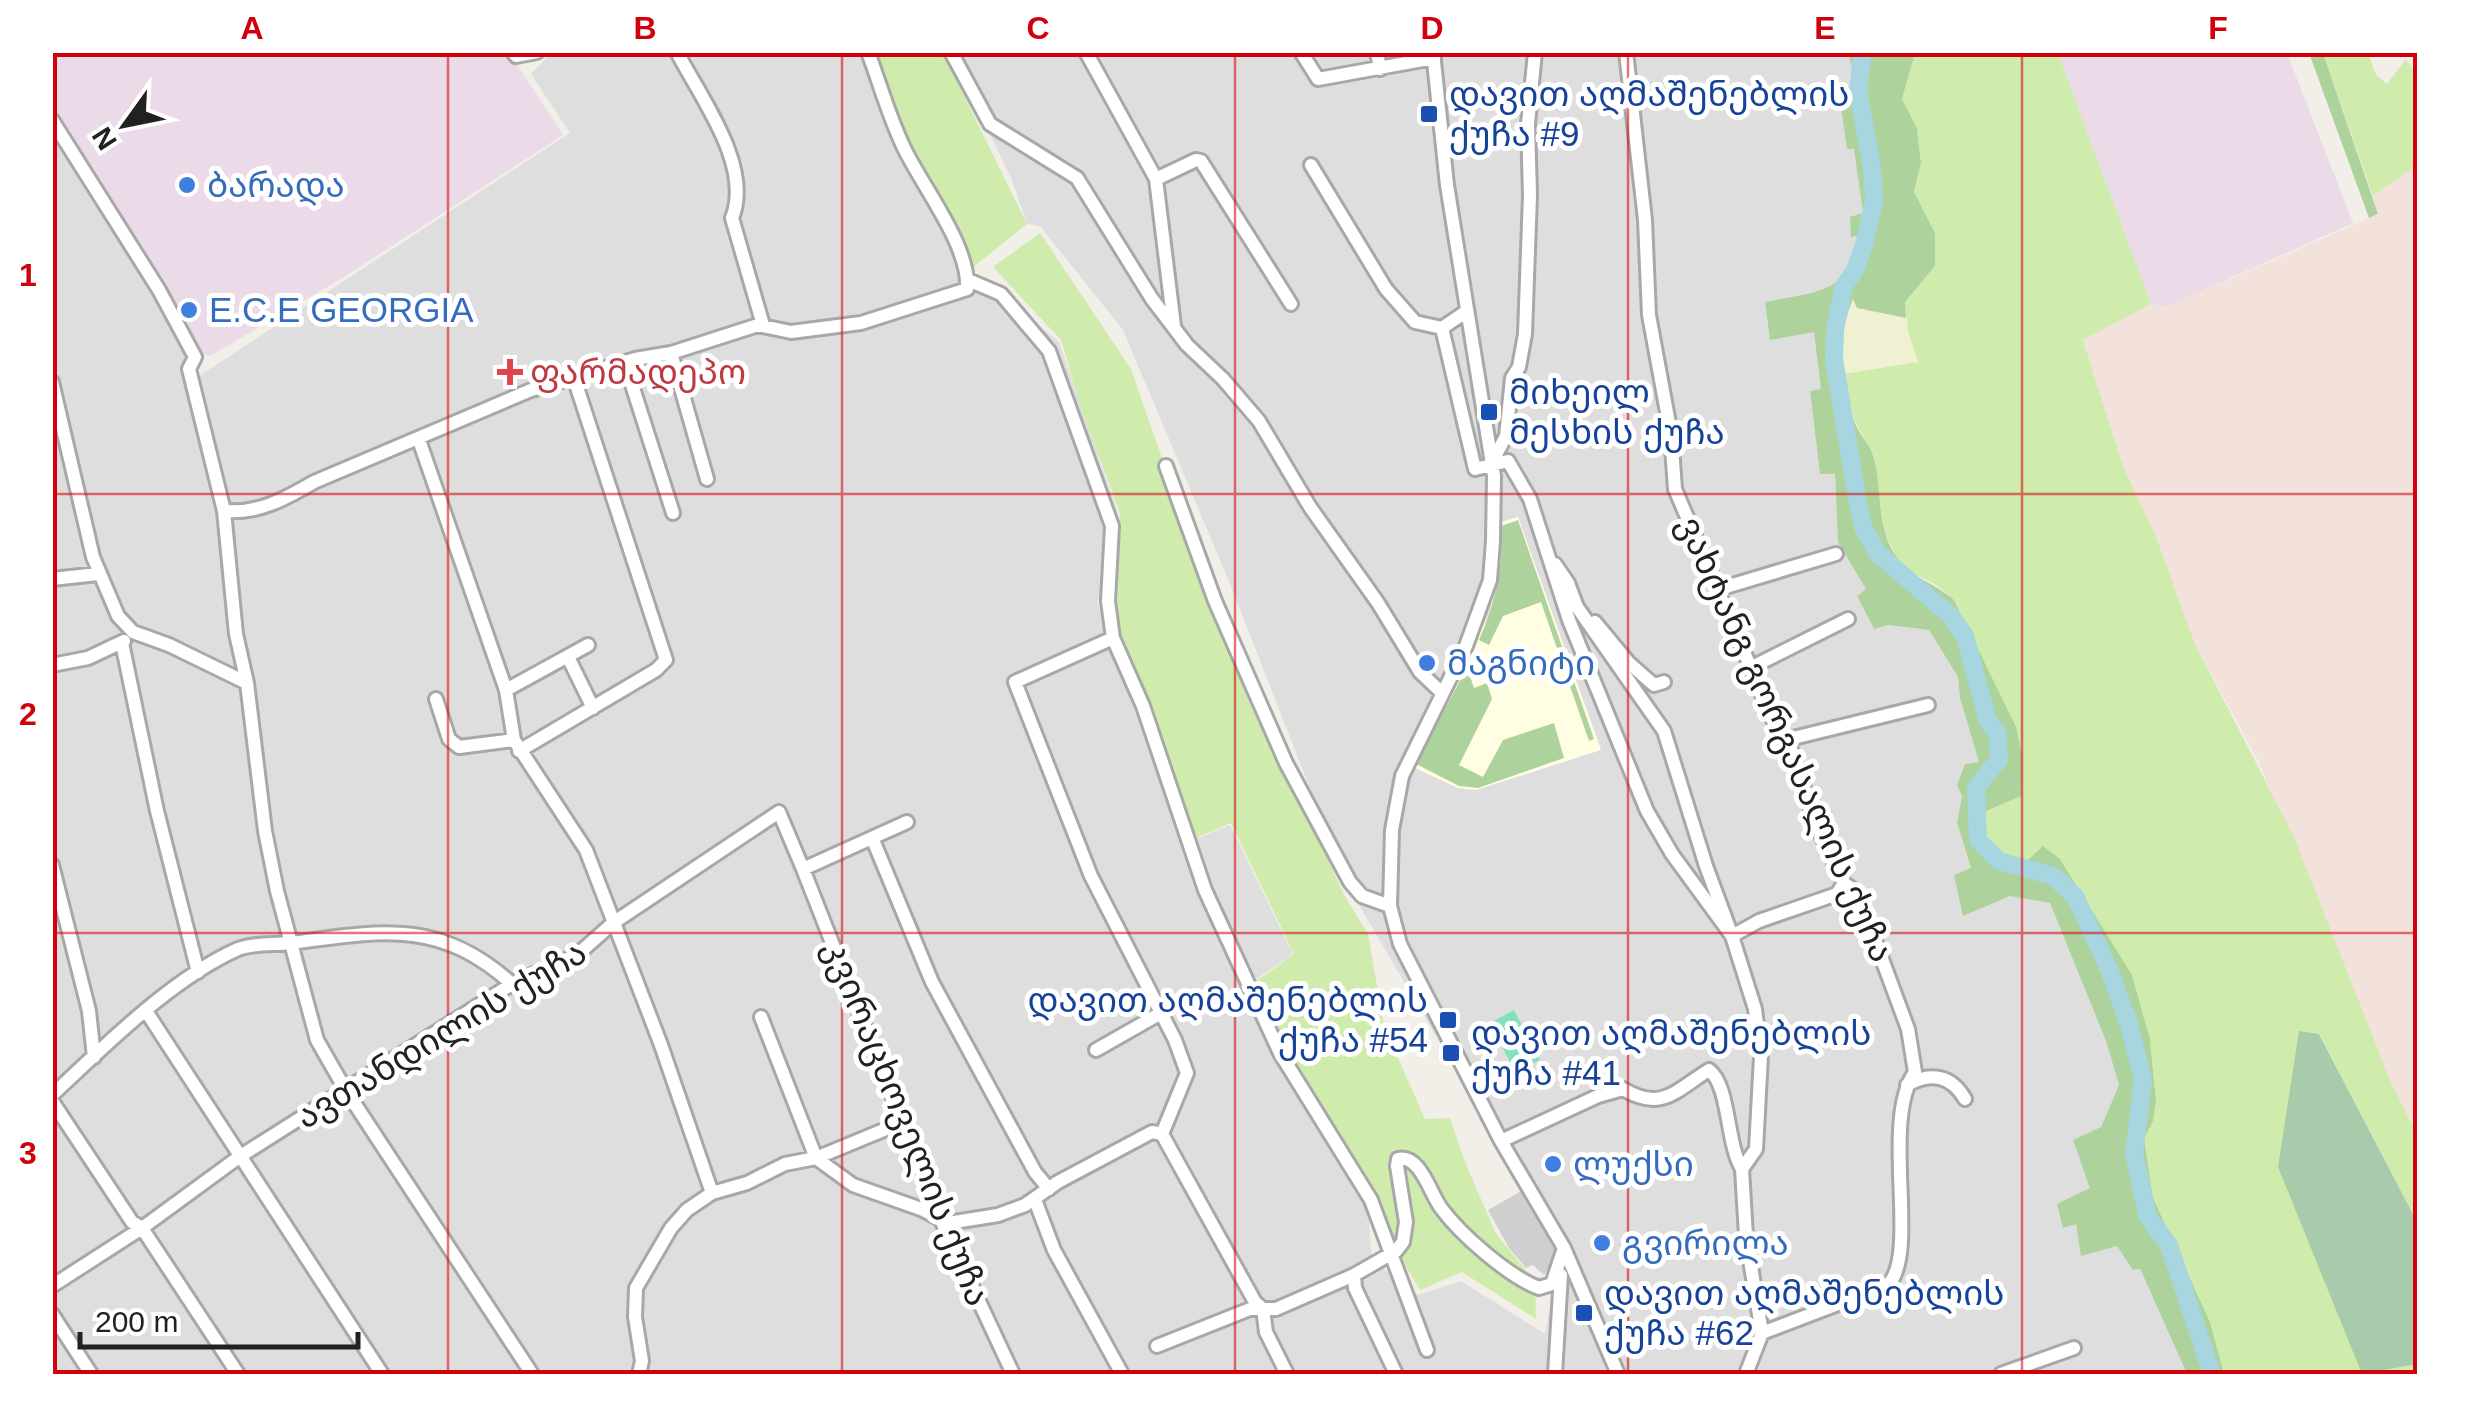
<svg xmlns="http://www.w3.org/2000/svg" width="2470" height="1427" font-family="Arial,'Noto Sans Georgian',sans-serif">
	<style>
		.residential { fill: #dfdede }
		.industrial { fill: #ebdae8 }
		.education { fill: #fffee3 }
		.religious { fill: #cfcfcf }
		.military { fill: #f3e1db }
		.farmland { fill: #f0f0d3 }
		.grass { fill: #cfecad }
		.forest { fill: #aed29c }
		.cemetery { fill: #a8cbac }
		.pitch { fill: #84e2b9 }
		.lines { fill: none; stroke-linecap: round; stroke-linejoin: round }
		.river { stroke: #a7d6e0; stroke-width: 18 }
		.minor-casing { stroke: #a8a8a8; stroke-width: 18 }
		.minor { stroke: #fff; stroke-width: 12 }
		.grid { fill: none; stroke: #d2000a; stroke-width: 2.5; stroke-opacity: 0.55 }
		.transit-dot { fill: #1a4fb4; stroke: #fff; stroke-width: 4 }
		.shop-dot { fill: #3f7fe0; stroke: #fff; stroke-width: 4 }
		.health-dot { fill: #e0444e; stroke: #fff; stroke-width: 4 }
		.labels { text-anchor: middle; stroke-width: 10; stroke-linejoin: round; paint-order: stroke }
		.transit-label { font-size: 35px; fill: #164399; stroke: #fff; text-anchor: start }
		.shop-label { font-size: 35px; fill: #366cbe; stroke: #fff; text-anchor: start }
		.health-label { font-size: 35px; fill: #be3a42; stroke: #fff; text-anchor: start }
		.street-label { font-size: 35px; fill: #212121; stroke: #fff }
		.neatline { fill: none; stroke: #d2000a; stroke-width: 4 }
		.grid-label { font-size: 32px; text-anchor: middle; font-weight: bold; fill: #d2000a }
	</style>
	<rect width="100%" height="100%" fill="#f2eee8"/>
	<path class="residential" d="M551,53H870L940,205L968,280L1001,294L1059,342L1118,513L1108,587L1097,603L1184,844L1230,825L1293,954L1249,984L1275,1059L1367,1200L1372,1259L1418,1295L1461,1281L1545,1334L1561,1249L1349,888L1228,579L1123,330L1040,226L1027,224L1012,180L951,53H1848L1854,76L1846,97L1841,98L1848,149L1854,148L1863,213L1852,236L1862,234L1856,257L1846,274L1832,288L1765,302L1770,339L1814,331L1822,389L1810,391L1820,474L1835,473L1838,542L1867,589L1857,596L1873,628L1888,625L1929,630L1958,677L1960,698L1979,762L1962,796L1957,823L1971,869L1963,915L2010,896L2050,903L2106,1041L2119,1085L2101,1127L2091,1189L2064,1228L2076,1223L2118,1246L2133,1270L2139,1268L2187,1374H53L52,133L126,245L199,376L570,133L531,74Z"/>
	<path class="industrial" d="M509,52L563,135L344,277L210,356L197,352L53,118V53Z
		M2058,53H2287L2353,223L2166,307L2151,304Z"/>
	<path class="education" d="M1518,517L1601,750L1476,790L1458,788L1413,767L1489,614L1502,550L1501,522Z"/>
	<path class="religious" d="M1523,1190L1557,1253L1544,1275L1533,1265L1526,1268L1509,1248L1488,1210Z"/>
	<path class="military" d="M2417,165V1135L2390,1080L2258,760L2195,644L2155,534L2123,466L2083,339L2151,304L2166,307L2377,215L2373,196Z"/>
	<path class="farmland" d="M1853,297L1869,310L1906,318L1918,363L1844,374L1841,359L1843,339Z"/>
	<path class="grass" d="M872,53H943L1027,224L972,268L949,211L913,154Z
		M1915,53H2058L2151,304L2083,340L2123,466L2155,534L2195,644L2293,835L2390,1080L2417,1135V1222L2319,1033L2362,1373L2417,1364V1374H2224L2210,1322L2153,1198L2144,1139L2153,1121L2156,1101L2150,1039L2132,975L2060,859L2027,874L2010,872L1983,835L1986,811L2021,796V780L1998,695L1966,623L1954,600L1938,586L1909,571L1897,558L1880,523L1875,457L1854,420L1844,374L1918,362L1908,331L1905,302L1935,266V233L1914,192L1921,163L1917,128L1902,99Z
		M2323,53H2368L2376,75L2387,84L2406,59L2417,75V165L2373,196Z
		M1040,233L1131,369L1202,574L1344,895L1368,934L1384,1026L1425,1119L1450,1118L1465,1162L1496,1234L1535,1281L1536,1319L1462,1272L1420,1290L1279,1052L1251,985L1294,954L1231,823L1191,840L1109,612L1120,513L1082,411L1061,340L993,267Z"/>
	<path class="forest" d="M1848,53H1915L1902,99L1917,128L1921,163L1914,192L1935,233V266L1905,302L1906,318L1857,308L1853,299C1837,336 1840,383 1854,421C1859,435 1873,447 1875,462C1882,496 1876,529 1898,559C1911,578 1937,584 1954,600L2016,727L2022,756L2021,796L1986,811L1983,835L2010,872L2027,873L2028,860L2043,846L2060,859L2132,975L2150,1039L2156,1101L2153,1121L2144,1139L2153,1198L2210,1322L2224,1374H2187L2140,1269L2133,1270L2117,1246L2081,1256L2076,1224L2063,1228L2057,1204L2090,1188L2073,1140L2101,1127L2119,1085L2106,1041L2050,903L2010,896L1963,916L1954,875L1971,868L1957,823L1962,796L1957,785L1965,764L1979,762L1960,698L1958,677L1929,630L1888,625L1874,629L1857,596L1866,589L1838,542L1835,474H1820L1810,391L1821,389L1814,332L1770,340L1765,302C1819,290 1845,297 1862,235L1851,237L1850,217L1863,213L1854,149H1847L1840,99L1847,97L1854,76Z
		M2309,53H2323L2378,214L2369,218Z
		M1518,520L1594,739L1589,741L1541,602L1503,616L1489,645L1479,640C1495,603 1504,566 1501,526Z
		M1464,673H1469L1474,688L1487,683L1492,699L1459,765L1483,777L1503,740L1554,723L1564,758L1478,788L1459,786L1416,764Z"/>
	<path class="cemetery" d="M2299,1031L2319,1034L2417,1222V1364L2362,1374L2278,1167Z"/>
	<path class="pitch" d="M1514,1010L1540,1060L1515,1072L1490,1023Z"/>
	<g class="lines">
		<path class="river" d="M1863,52L1858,90L1872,168L1874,201L1864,245L1855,270L1844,286L1835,329L1834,359L1858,503L1863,527L1878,554L1951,616L1965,636L1988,721L1997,732L1999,759L1976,788L1978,840L1999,861L2053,876L2075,896L2109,969L2129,1024L2143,1080L2134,1154L2148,1217L2169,1245L2212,1374"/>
		<g class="minor-casing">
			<path id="minor" d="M513,52L516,56L537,52
				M677,52C700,97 753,166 732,218L763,325
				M951,52L990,124L1077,178L1152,299L1187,345L1223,379L1259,421L1310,507L1378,603L1420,672L1441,692
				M1086,52L1156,179L1174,326
				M1301,52L1318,79L1434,58
				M1377,52L1380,69
				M1433,52L1447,185L1494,476L1493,541L1490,580L1466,646L1402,776L1392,830L1390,906L1400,944L1501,1141L1564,1248L1618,1374
				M1626,52L1645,220L1649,315L1671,434L1675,489L1772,718L1792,752L1816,824L1844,883L1855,891L1860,900L1908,1029L1915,1072C1880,1122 1920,1252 1888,1285L1762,1333
				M52,120L159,290L195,357L189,369L224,511L236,634L247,683L265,831L277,891L317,1040L345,1089L532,1374
				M1311,165L1386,289L1415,322L1442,328L1467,311
				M1156,179L1196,160L1201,161L1291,304
				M968,280L1001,294L1049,351L1112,526L1108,601L1113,638L1143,706L1205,890L1280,1053L1371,1200L1427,1350
				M1442,328L1475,469L1508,461L1530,499L1569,620L1647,811L1672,854L1732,936L1755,1009L1761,1056L1756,1149L1742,1169L1746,1236L1762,1333L1746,1374
				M671,353L707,479
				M625,363L673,513
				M52,382L93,557L118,616L133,632L169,645L247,683
				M419,440L506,690L514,740L586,850L661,1045L712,1193
				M1492,462L1506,436L1512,378L1519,367L1525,334L1530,195L1528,124L1535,52
				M1166,466L1215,601L1286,763L1350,882L1362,896L1390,906
				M224,511C258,514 285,499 314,482L531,390L635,359L671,353L758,325L791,332L861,323L967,289C970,246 922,186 904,148C889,117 880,84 868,52
				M1555,564L1568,583L1577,607L1664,731L1706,866L1732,936L1759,921L1837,894L1844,883
				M52,579L98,574
				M1719,589L1836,554
				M1595,622L1629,663L1654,685L1664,682
				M1113,638L1015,682L1091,876L1175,1040L1187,1073L1162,1134
				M122,643L157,811L198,972
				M568,657L593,708
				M52,665L88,658L124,641
				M1750,668L1848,619
				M506,690L588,645
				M436,699L449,739L459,747L514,740
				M1785,740L1928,705
				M519,751L656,670L666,660L574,378
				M873,840L932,982L1035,1172L1049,1189
				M52,865L89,1011L94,1057
				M803,869L942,1222L1013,1374
				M146,1011L382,1374
				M761,1017L816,1158L903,1122
				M1096,1050L1161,1013
				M1907,1085C1931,1071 1952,1076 1965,1099
				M52,1095C106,1045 171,979 238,949C253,943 274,945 291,943C380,931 439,918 512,984
				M52,1101L132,1222L142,1228L238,1374
				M1162,1134L1255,1302L1263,1309L1266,1332L1287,1374
				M1501,1141L1598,1096L1623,1089C1662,1112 1675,1091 1709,1070C1730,1086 1726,1143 1742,1169
				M1035,1200L1054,1250L1122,1374
				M1354,1275L1355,1288L1396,1374
				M52,1286L142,1228L239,1157L512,984L577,955L613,923L779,812L803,869L907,822
				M52,1314L91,1374
				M1157,1346L1250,1309H1276L1354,1275L1396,1251L1403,1242L1406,1222L1397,1166L1398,1159C1420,1154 1430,1193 1441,1208C1461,1235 1508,1276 1539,1288L1552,1284L1564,1248
				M639,1374L642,1361L635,1317L636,1288L671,1228L687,1210L712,1193L747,1183L785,1164L816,1158L853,1185L921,1209L948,1223L998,1215L1025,1205L1058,1182L1152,1132L1162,1134
				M1555,1374L1561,1275
				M2001,1374L2074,1348"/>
		</g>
		<use href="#minor" class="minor"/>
	</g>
	<path class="grid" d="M448,52V1374M842,52V1374M1235,52V1374M1628,52V1374M2022,52V1374M52,494H2418M52,933H2418"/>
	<g class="transit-dot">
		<rect x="1419" y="104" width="20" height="20" rx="5"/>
		<rect x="1479" y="402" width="20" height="20" rx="5"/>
		<rect x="1438" y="1010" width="20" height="20" rx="5"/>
		<rect x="1441" y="1043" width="20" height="20" rx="5"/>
		<rect x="1574" y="1303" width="20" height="20" rx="5"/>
	</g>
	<g class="shop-dot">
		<circle cx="187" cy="185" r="10"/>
		<circle cx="189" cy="310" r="10"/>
		<circle cx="1427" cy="663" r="10"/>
		<circle cx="1553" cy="1164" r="10"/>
		<circle cx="1602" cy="1243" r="10"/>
	</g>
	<path class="health-dot" d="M505 357h10v10h10v10h-10v10h-10v-10h-10v-10h10z"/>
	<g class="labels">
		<g class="transit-label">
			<text x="1449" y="106">დავით აღმაშენებლის<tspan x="1449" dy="40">ქუჩა #9</tspan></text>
			<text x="1509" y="404">მიხეილ<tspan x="1509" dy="40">მესხის ქუჩა</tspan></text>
			<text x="1428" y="1012" text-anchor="end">დავით აღმაშენებლის<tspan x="1428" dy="40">ქუჩა #54</tspan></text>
			<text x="1471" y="1045">დავით აღმაშენებლის<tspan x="1471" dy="40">ქუჩა #41</tspan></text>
			<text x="1604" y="1305">დავით აღმაშენებლის<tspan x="1604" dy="40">ქუჩა #62</tspan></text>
		</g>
		<g class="shop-label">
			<text x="207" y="197">ბარადა</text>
			<text x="209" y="322">E.C.E GEORGIA</text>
			<text x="1447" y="675">მაგნიტი</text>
			<text x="1573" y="1176">ლუქსი</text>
			<text x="1622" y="1255">გვირილა</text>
		</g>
		<g class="health-label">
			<text x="530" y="384">ფარმადეპო</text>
		</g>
		<g class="street-label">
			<text transform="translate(1786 739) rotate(66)" y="12">ვახტანგ გორგასალის ქუჩა</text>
			<text transform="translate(441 1034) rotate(-31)" y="12">ავთანდილის ქუჩა</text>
			<text transform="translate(907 1123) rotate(68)" y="12">კვირაცხოველის ქუჩა</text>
		</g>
	</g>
	<rect width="2470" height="1427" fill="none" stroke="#ffffff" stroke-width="110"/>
	<g transform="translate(125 125) rotate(237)" stroke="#ffffff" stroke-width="8" paint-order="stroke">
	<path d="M0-8L18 38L0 25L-18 38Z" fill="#212121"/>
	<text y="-15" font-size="28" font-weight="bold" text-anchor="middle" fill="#212121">N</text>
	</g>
	<path d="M80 1332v15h278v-15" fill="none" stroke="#212121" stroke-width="5"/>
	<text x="95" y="1332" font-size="30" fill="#212121" stroke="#ffffff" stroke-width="8" paint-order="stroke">200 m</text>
	<rect x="55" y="55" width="2360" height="1317" class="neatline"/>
	<g class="grid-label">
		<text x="252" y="39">A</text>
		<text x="645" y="39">B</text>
		<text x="1038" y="39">C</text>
		<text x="1432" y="39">D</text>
		<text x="1825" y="39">E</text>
		<text x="2218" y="39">F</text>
		<text x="28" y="286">1</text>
		<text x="28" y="725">2</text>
		<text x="28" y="1164">3</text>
	</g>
</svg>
